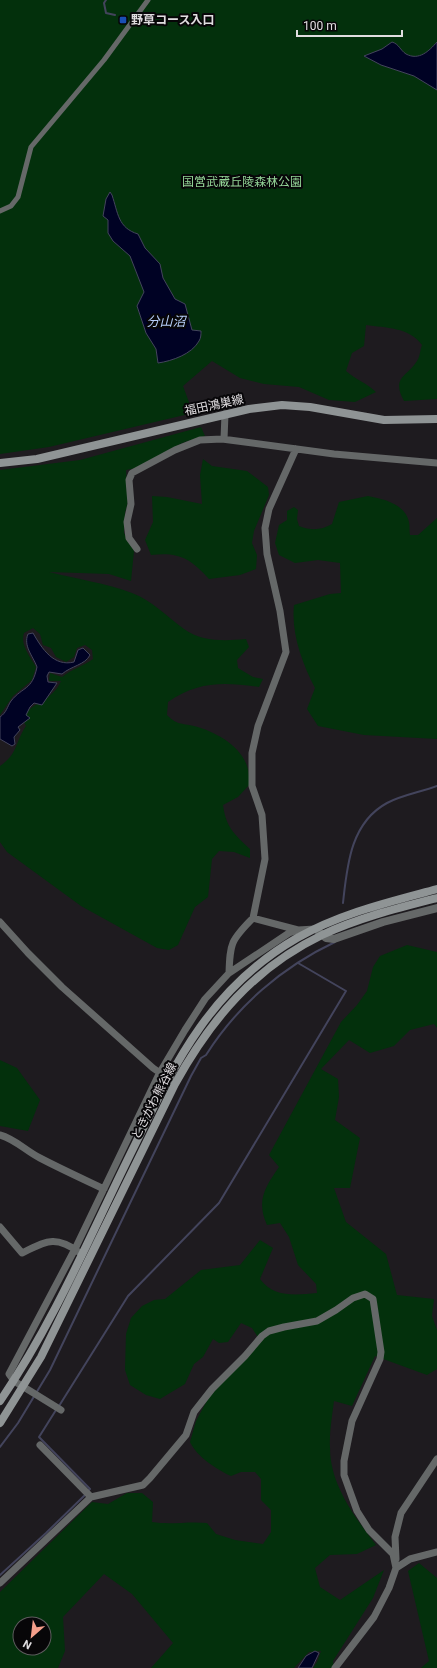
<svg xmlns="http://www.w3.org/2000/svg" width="437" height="1668" font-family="Roboto,'Noto Sans JP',sans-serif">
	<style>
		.green { fill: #03300c; fill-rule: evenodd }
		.water { fill: #000224; stroke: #43445c }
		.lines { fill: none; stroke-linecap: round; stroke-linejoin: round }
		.stream { stroke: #43445c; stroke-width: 2 }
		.pedestrian { stroke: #656868; stroke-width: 5 }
		.minor { stroke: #656868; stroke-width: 7 }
		.tertiary { stroke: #656868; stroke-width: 8 }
		.secondary { stroke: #8f9495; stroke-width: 8 }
		.transit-dot { fill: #1a4fb4; stroke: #070608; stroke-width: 1.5 }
		.labels { text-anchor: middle; stroke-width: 4; stroke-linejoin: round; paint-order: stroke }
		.poi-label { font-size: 12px; font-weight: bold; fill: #e0dde0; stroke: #070608; text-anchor: start }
		.park-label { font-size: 12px; fill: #94d598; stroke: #070608 }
		.street-label { font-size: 12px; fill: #e0dde0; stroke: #070608 }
		.water-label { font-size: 13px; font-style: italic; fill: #b6cdf8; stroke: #070608 }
	</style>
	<rect width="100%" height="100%" fill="#1e1b1f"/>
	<path class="green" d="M0,0H437V399L404,401C391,377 407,377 417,361C420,357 420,350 422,345C409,327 386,328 366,325L364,346L352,353L346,371C356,380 367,383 376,392L355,402L329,400L299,387L264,384L240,378L212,361L183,386L193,413L49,447L0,454Z
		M201,427L205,436C197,439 188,440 180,444C162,454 147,467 126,470L128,502L125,513L124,533L134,551L131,581L109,574L49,572C76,579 106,583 132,593C153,601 166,616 184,629C202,642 225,641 246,639L249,647L237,660L238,668L253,677L263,679L259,687C224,682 198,681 168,702L167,715C177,725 181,723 194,726C214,731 240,745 247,766C249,771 249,778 250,784L238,797L223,805C226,827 234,834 250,849V858L234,852L219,851L212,859L208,897L195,907L178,945L169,950L157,948L81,906L7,852L0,842V766C18,754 15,742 26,726L21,717C34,702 53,700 61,681H49L50,673L62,677C72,669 83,666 93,659L92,650L85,645L77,648L74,657L66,662L56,657L51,648L43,645L40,634L33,628L24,633C20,645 30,656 36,667L32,680L13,696L0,715V470L80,460Z
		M203,459L212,466L247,471L268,487L269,495L254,531L252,543L257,555L256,569L240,575L209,579C190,558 179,552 151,555L145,540L153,522L152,496L167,497L202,504L200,475Z
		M368,496C384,499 405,504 409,522C410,526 409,531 410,535H418L437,518V739L364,735L318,726L307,709L315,688C302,663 291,633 294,605L330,594L341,593L340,563L318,560L295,563L279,555L275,543L279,525L287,520V511L294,507L298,510L297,519L299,526C312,531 321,530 332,524L339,502Z
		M407,945L437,952V1028L434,1024L410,1030L394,1046L370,1053L349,1040L321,1069L338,1079L339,1097L335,1120L360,1138L350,1188H334L346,1222L386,1254L397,1295L434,1299L432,1316L437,1330V1369L427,1375L375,1356L352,1406L334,1401C332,1417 329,1433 330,1448C330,1485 355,1517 376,1545L357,1554L330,1555L315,1568L320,1587L340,1600L384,1570L373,1598L333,1661L334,1668H313L317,1662L321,1651L309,1652L294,1668H151L173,1643L132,1594L104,1574L63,1617L65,1651L58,1668H0V1592L92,1502L108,1504L127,1493H142L153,1502L152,1522C171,1525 188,1521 207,1523L216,1534L235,1540L263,1544L271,1532V1510L261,1500V1479L255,1472H241L231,1476C216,1469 197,1457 190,1442L196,1421L209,1397L261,1342L252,1328L241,1323L228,1342L219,1343L213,1339L203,1357L194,1364L185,1384L160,1399L146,1395L130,1385L125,1370L126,1334L131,1318L142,1306L154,1300L165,1299L201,1270L240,1265L260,1240L273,1248L260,1279C274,1298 296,1295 317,1293L316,1284L298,1265L289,1237L280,1223L267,1225C256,1201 265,1187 279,1167L269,1155L341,1022L357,1005L367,991L373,967L380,956ZM20,1624H44V1648H20Z
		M0,1060L17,1068L40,1100L28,1131L0,1126Z
		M419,1563L437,1578V1668H421L429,1661L408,1571Z"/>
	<path class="water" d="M392,42C399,44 400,50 406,54C419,61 429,51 437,42V90L414,76L381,65L364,56L382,49Z
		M110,192L112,195C118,213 118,228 138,234L145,248L160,264L163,278L175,299L185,304L192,330L201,331C201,334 201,338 199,341C192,354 172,361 158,363L156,349L146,333L137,306L144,292L130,256L113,241L108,233V220L103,216L106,199Z
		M33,633C42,649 54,667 74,662L78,650L83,648L90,655C85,665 71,666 62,674L49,672L47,676L48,682L57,683L42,705L34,703L30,707L26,715L30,718L18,727L20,730L14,737L15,744L12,746L0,739V717C7,712 7,707 11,701C23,686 32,691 37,667C33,656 23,646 28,634Z
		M315,1651L319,1653L312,1668H298L306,1656Z"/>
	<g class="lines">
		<path class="stream" d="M106,0L104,3L106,13L115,15
			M343,903C347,867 350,823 387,803C402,795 421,792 437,786
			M59,1406L128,1296L219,1203L346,991L298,963
			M56,1410L39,1437L90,1489L88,1491
			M0,1447L18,1423L50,1370L191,1076L201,1058L206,1055C237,1006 282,967 335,942
			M0,1575L46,1533L85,1495"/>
		<path class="pedestrian" d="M0,211L11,206L18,197L31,147L104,60L148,0"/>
		<path class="minor" d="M224,439L225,414
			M296,449L269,509L265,528L267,554L280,611L286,652L258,726L252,753V786L262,815L265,859L253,918L298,930
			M137,549L129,538L127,522L131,504L129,480L132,473L175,450L200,440L222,439L334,454L437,463
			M0,922L28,953L62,987L153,1068L173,1082
			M229,973C230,943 231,940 253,918
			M0,1135C15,1139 26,1151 40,1158C61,1169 83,1179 104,1189
			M0,1227L22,1253C45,1242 54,1234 79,1252
			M61,1410L14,1381L9,1374L75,1249L159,1074L185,1030L205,999L229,973L289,933L298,930L315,929
			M40,1445L91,1497
			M396,1559L395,1537L401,1513L437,1459
			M0,1583L91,1497L143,1485L150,1478L186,1435L194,1412L212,1389L245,1356L262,1336L269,1331L284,1327L317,1321L336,1310L353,1298L365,1294L373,1299L381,1352L380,1359L352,1421L344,1461V1475L357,1511L369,1530L393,1554L396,1568
			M335,1668L374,1617L389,1588L396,1568L410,1559L437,1552"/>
		<path class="tertiary" d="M319,932L326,938L334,939L383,922L437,908"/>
		<path class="secondary" d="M0,463L37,459L249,409L282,405L310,407L384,420L437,419
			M0,1401C51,1327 87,1243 126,1163C171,1072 205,991 297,938C341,913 389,902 437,889
			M0,1423L41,1357L175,1084C211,1019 254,968 322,935C358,918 398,908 437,898"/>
	</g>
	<rect class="transit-dot" x="119" y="16" width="8" height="8" rx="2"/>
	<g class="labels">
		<g class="poi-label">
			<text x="131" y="24">野草コース入口</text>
		</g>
		<g class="park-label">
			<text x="242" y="186">国営武蔵丘陵森林公園</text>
		</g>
		<g class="street-label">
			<text transform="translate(214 405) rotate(-12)" y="4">福田鴻巣線</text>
			<text transform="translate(154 1101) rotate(-63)" y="4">ときがわ熊谷線</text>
		</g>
		<g class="water-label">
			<text x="166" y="326">分山沼</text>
		</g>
	</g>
	<g transform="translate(32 1636) rotate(208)"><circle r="19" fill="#070608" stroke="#5e5c5e"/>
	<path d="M0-3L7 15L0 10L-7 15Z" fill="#f49e8a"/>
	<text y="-6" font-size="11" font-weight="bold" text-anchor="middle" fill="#e0dde0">N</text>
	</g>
	<path d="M297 30v6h105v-6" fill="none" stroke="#e0dde0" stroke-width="2"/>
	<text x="303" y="30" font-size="12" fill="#e0dde0" stroke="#070608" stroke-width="3" paint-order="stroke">100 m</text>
</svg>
